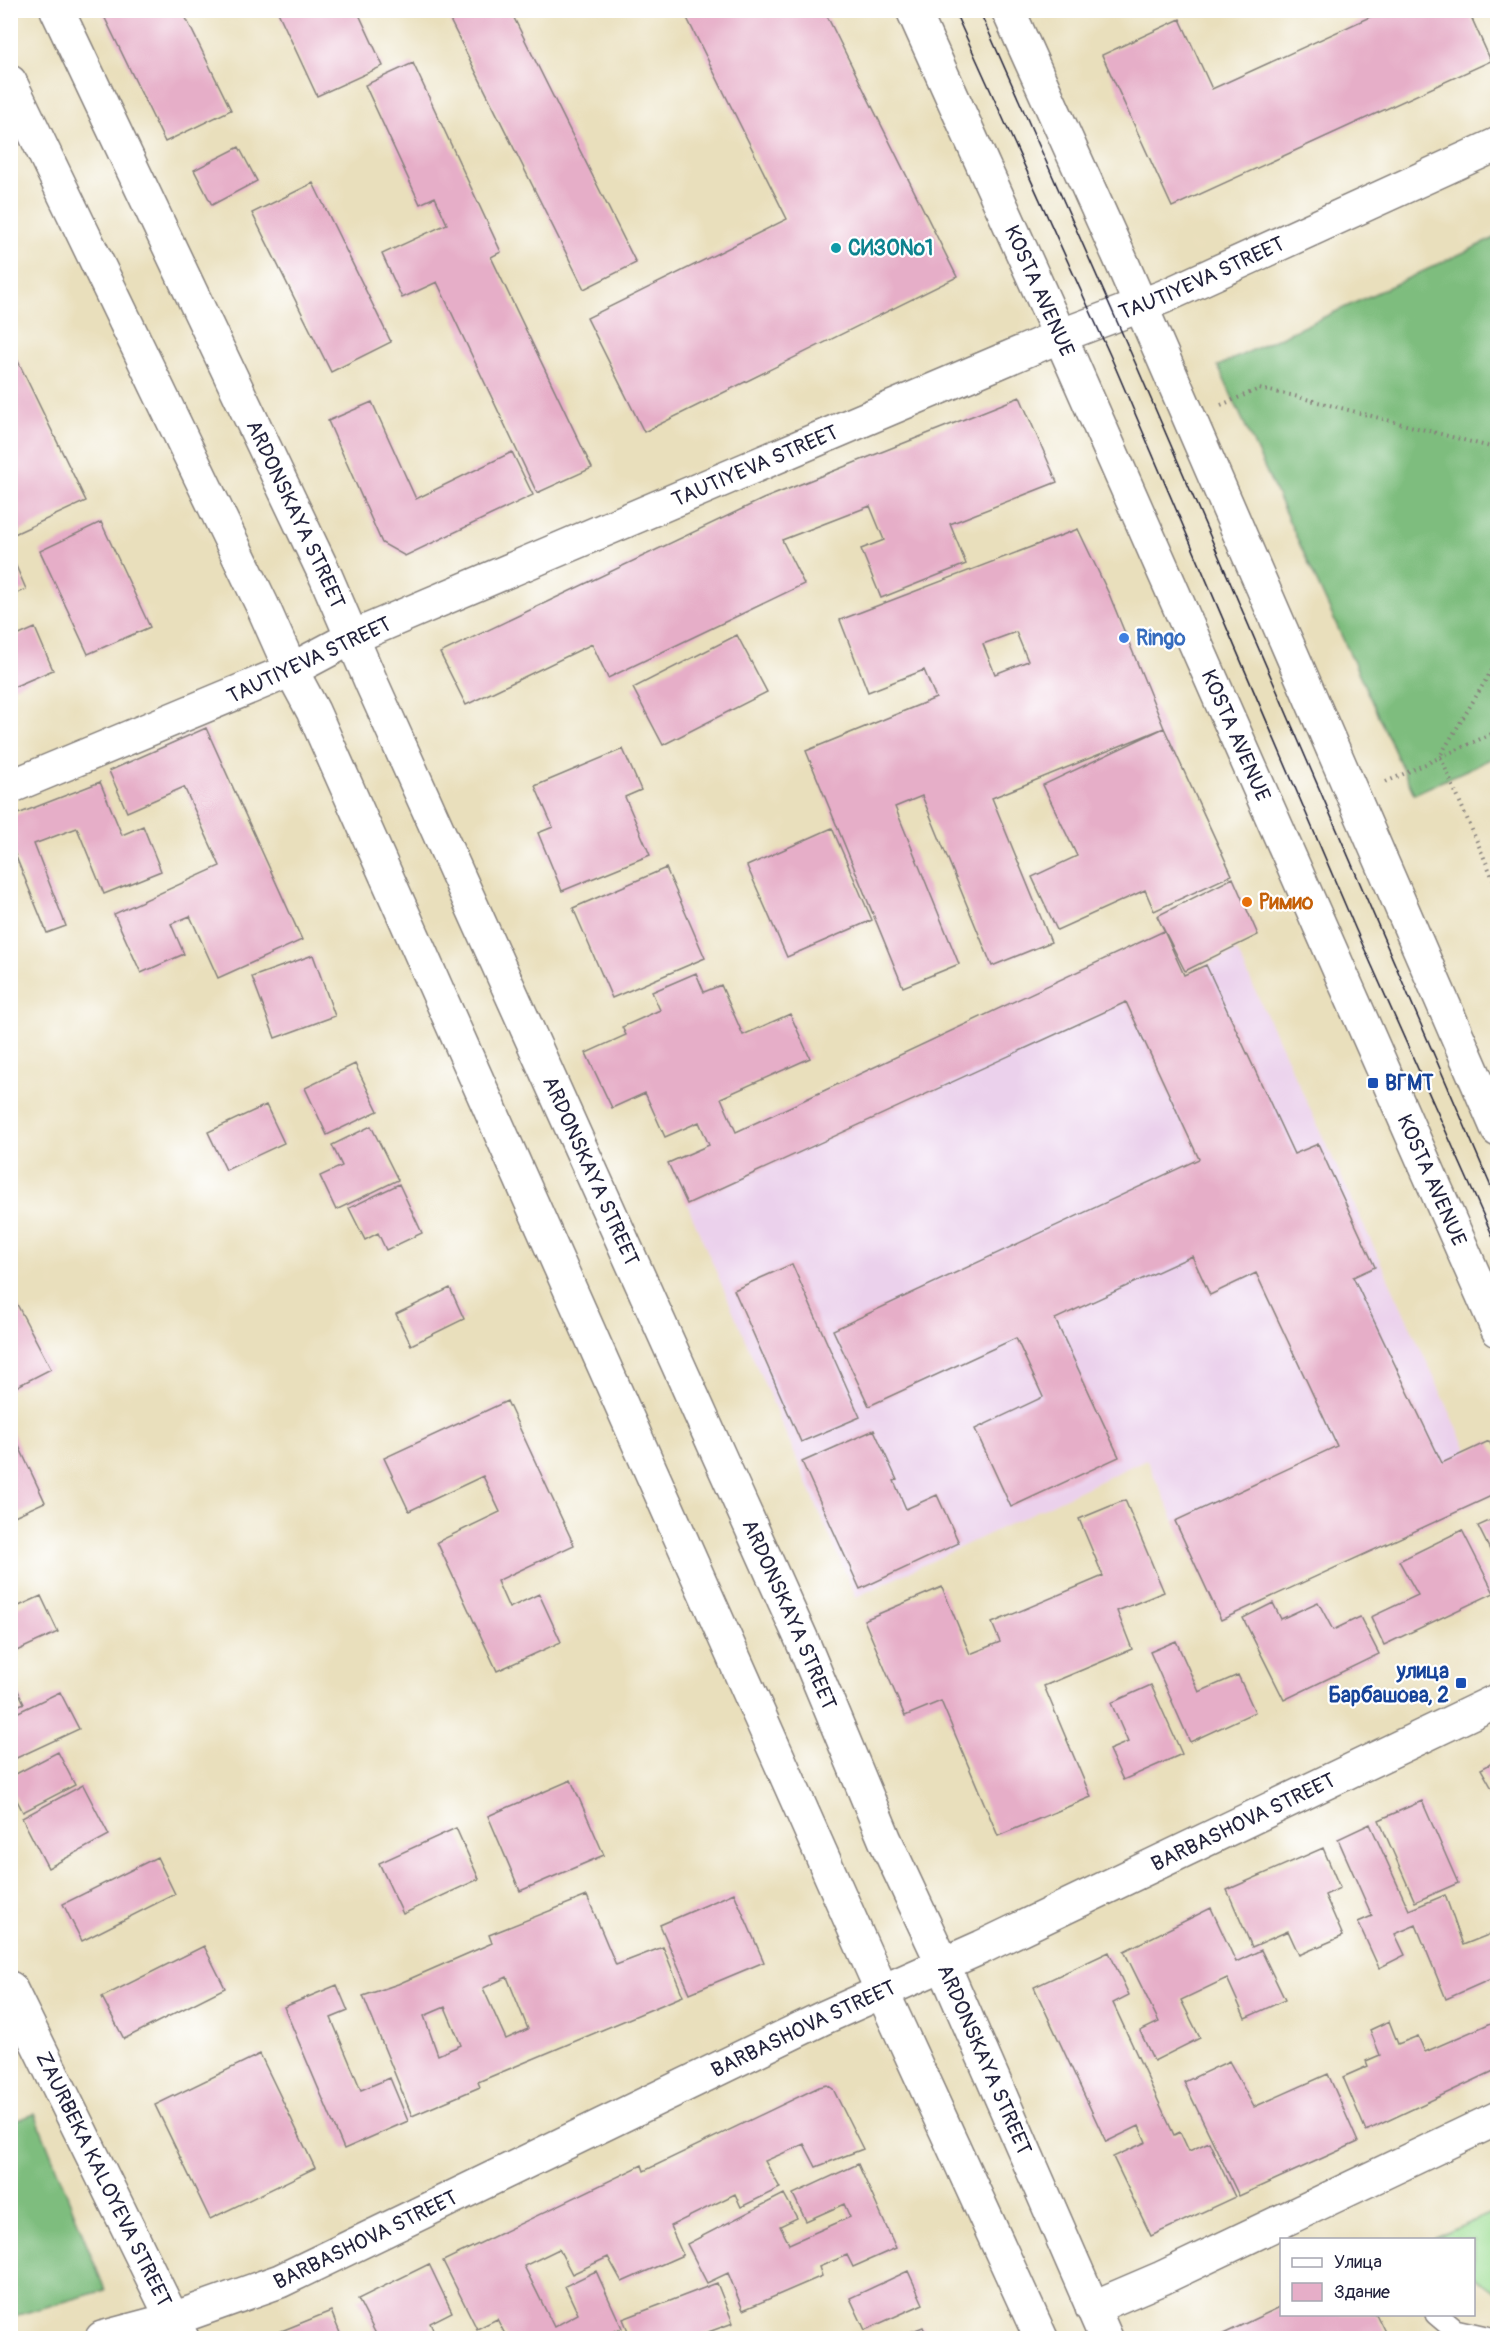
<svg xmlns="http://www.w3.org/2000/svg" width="1508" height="2349" font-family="Pangolin,sans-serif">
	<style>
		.built { fill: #ebd1ec }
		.green { fill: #9ede94; stroke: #608068; stroke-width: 1.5 }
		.forest { fill: #7ebd7e; stroke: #50705c; stroke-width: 1.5 }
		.building { fill: #e6aec8; fill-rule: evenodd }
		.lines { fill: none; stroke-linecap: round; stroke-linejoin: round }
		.service-casing { stroke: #86807c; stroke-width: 24 }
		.minor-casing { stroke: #86807c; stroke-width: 36 }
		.secondary-casing { stroke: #86807c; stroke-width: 36 }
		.primary-casing { stroke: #86807c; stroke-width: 36 }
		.path { stroke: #86807c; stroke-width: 4; stroke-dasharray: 1.5 4.5; stroke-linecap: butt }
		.service { stroke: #fff; stroke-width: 21 }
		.minor { stroke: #fff; stroke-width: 33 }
		.secondary { stroke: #fff; stroke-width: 33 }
		.primary { stroke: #fff; stroke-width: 33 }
		.tram { stroke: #22223b; stroke-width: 1.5 }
		.culture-dot { fill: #0f9aa8; stroke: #fff; stroke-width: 2 }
		.shop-dot { fill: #3f7fe0; stroke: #fff; stroke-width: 2 }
		.food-dot { fill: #e8710a; stroke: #fff; stroke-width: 2 }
		.transit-dot { fill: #1a4fb4; stroke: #fff; stroke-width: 2 }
		.labels { text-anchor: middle; stroke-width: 4.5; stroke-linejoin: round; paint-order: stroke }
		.culture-label { font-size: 21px; font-weight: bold; fill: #0d838f; stroke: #fff; text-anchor: start }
		.street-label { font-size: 21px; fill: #22223b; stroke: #fff }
		.shop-label { font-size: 21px; font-weight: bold; fill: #366cbe; stroke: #fff; text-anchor: start }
		.food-label { font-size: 21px; font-weight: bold; fill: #c56008; stroke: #fff; text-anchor: start }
		.transit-label { font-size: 21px; font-weight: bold; fill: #164399; stroke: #fff; text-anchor: start }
	</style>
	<rect width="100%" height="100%" fill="#fff"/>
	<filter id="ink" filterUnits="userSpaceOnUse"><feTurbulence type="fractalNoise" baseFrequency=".0167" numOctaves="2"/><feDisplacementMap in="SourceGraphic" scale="12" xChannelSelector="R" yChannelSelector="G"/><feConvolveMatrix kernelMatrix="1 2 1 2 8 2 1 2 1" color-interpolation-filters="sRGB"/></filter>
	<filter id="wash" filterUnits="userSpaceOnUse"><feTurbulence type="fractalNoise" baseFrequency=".008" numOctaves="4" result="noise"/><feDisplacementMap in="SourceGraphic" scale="24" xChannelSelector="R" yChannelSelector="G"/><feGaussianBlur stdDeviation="1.35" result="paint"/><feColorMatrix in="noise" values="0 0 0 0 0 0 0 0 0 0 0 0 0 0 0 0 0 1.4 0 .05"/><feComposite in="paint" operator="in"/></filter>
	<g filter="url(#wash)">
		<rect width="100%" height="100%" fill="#e9dfbc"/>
		<path class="built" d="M1237,951L1468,1451L1200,1575L1146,1459L856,1597L687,1204Z"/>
		<path class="green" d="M1497,2210V2293L1474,2276V2240L1434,2239Z"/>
		<path class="forest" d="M1497,237V756L1414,794L1218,366Z
			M35,2114L105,2290L11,2317V2122Z"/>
		<g id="blocks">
			<path class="building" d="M101,10H182L231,110L165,142Z
				M277,10H357L383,66L317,96Z
				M445,10H510L636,263L584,289Z
				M683,10H824L957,277L644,432L587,318L787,219Z
				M1385,10H1468L1491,61L1172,207L1102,55L1180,19L1212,89Z
				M413,63L501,252L491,257L592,468L537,493L437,282L402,298L382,254L447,224L435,197L420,204L365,85Z
				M239,147L257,181L212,205L194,170Z
				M313,183L391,342L331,372L252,213Z
				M13,351L86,501L10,536V352Z
				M1020,397L1057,482L950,524L966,564L881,598L861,549L884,540L870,506L782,540L804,584L608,678L592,644L466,705L440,653L763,499Z
				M372,402L416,499L512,452L533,495L405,556L382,543L328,421Z
				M101,522L150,627L88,654L40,551Z
				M1078,529L1109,594L1164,728L992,798L1051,942L992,966L922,796L895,807L959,964L903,987L806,751L936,698L924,670L868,692L840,620ZM1016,632L1028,661L995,674L983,644Z
				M10,552L26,589L10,596Z
				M11,620L17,636L35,628L53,670L11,688Z
				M737,635L767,692L663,745L633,688Z
				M206,728L302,940L218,978L190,916L171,924L184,954L141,973L114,914L220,866L184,787L127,812L109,771Z
				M1164,728L1232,875L1154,911L1145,890L1057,930L1032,877L1077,856L1043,785Z
				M623,749L641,790L625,797L650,855L562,891L538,833L553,827L535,786Z
				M100,782L122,835L143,826L161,871L104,894L77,828L34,844L66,926L47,933L10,842V817Z
				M832,828L872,920L787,957L747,866Z
				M666,868L705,958L612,998L573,908Z
				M1233,878L1258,935L1185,971L1157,916Z
				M1164,931L1184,975L1206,965L1294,1154L1318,1144L1375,1267L1353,1277L1442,1463L1489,1441L1498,1458V1493L1221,1620L1175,1521L1337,1446L1256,1273L1210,1295L1192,1256L1055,1319L1119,1457L1011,1507L975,1429L1043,1397L1016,1338L869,1406L833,1330L1199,1159L1126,1002L687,1204L668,1163L709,1145L699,1122L665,1137L645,1093L612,1108L586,1053L626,1035L622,1027L660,1010L652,992L696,973L704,992L721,985L743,1035L790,1014L810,1058L721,1098L736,1132Z
				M313,955L335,1016L275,1038L252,977Z
				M355,1064L378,1111L327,1135L305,1088Z
				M266,1105L284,1143L226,1170L208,1132Z
				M371,1126L398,1180L336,1210L320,1176L342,1166L332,1145Z
				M399,1184L422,1233L386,1250L378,1233L365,1240L349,1208Z
				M792,1264L860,1417L801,1442L734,1290Z
				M450,1288L464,1319L411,1345L396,1314Z
				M10,1291L51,1369L10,1390Z
				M507,1401L574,1545L497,1581L509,1608L539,1594L561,1642L497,1671L437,1542L500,1512L483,1476L409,1511L384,1458Z
				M10,1427L45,1502L10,1518Z
				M874,1430L897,1480L894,1481L906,1509L937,1495L959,1543L860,1589L802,1462Z
				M1125,1500L1164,1592L1117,1611L1132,1649L1044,1686L1091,1797L998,1836L941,1701L905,1716L864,1620L942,1587L970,1654L1000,1642L992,1623L1103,1576L1079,1519Z
				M1498,1517V1566L1478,1526Z
				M1462,1530L1494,1593L1384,1645L1371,1617L1418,1595L1399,1561Z
				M41,1596L58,1632L10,1654V1610Z
				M1318,1602L1333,1630L1360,1617L1379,1654L1284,1700L1243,1618L1273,1603L1281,1619Z
				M1176,1641L1199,1692L1238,1675L1255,1712L1190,1742L1150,1652Z
				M10,1674L24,1703L10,1709Z
				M1151,1685L1182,1754L1123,1780L1109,1750L1128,1742L1111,1703Z
				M60,1692L79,1729L10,1761V1716Z
				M58,1752L75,1785L23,1812L10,1787V1777Z
				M1498,1760V1799L1481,1769Z
				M571,1780L604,1855L520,1891L488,1816Z
				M83,1785L109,1835L48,1868L22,1818Z
				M1422,1801L1458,1883L1415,1902L1379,1820Z
				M1370,1824L1409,1910L1445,1895L1463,1945L1498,1931V1976L1446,1999L1416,1925L1395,1934L1405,1955L1379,1968L1358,1922L1372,1916L1338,1839Z
				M456,1828L479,1879L403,1914L379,1863Z
				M1323,1848L1340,1888L1325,1895L1343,1936L1299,1955L1288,1931L1252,1947L1227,1890Z
				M157,1857L175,1894L82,1941L63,1904Z
				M734,1893L764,1962L690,1993L660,1925Z
				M587,1896L616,1965L663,1947L683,1996L478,2082L480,2087L412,2116L363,1996L398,1984L492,1943L489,1935ZM507,1977L528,2029L506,2039L483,1988ZM445,2007L461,2045L438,2055L424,2016Z
				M1211,1908L1236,1962L1261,1950L1285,2000L1245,2018L1227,1978L1181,2000L1200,2038L1154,2061L1140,2031L1159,2022L1124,1951Z
				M204,1946L225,1988L124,2039L102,1997Z
				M1109,1952L1129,1995L1113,2003L1174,2135L1180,2132L1189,2151L1209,2142L1235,2197L1151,2236L1113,2157L1146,2142L1139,2126L1106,2142L1034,1987Z
				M337,1985L348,2011L331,2018L361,2090L390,2078L408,2121L344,2149L284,2007Z
				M1498,2020V2069L1366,2131L1343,2077L1368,2066L1366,2061L1380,2055L1370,2030L1389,2021L1398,2044L1418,2036L1425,2052Z
				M260,2054L315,2168L210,2219L155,2105Z
				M1229,2061L1254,2107L1328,2074L1358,2142L1239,2196L1184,2082Z
				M827,2085L833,2089L863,2149L816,2167L804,2144L765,2161L780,2188L741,2207L735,2194L670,2226L683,2255L622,2282L608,2257L572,2274L559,2249L524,2266L554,2327L578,2314L565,2286L596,2271L622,2328L597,2338H507L497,2319L477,2329L443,2261L642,2165L644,2171L819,2087Z
				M858,2164L896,2248L853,2267L847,2255L819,2267L822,2276L743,2310L728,2273L707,2283L687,2244L784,2194L797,2218L780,2226L789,2244L850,2217L844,2204L806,2221L793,2194Z
				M429,2264L452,2312L430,2323L437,2338H378L358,2299Z
				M908,2271L923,2304L865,2330L850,2298Z
				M717,2283L733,2323L692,2338H631L623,2319Z
				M1282,2306V2314H1376L1388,2338H1215Z
				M331,2311L342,2338H264Z
				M923,2327L928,2338H895Z"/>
		</g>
	</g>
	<g filter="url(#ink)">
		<use href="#blocks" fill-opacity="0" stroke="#86807c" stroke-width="1.5"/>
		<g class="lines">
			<g class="service-casing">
				<path id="service" d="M1436,2314L1455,2330L1490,2338"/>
			</g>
			<g class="minor-casing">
				<g id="minor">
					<path d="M10,787L291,670"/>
					<path id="s1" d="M10,1988L182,2338"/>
					<path d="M1092,2308L1162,2278L1498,2118"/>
				</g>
			</g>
			<g class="secondary-casing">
				<g id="secondary">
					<path id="s2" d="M57,10L326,577L372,684L801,1638L885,1840L943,1964L1106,2338"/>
					<path d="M10,82L263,607L291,670L313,711L882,1991L1041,2338"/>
					<path id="s3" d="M291,670L353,637L1060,336"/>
				</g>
			</g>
			<g class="primary-casing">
				<g id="primary">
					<path id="s4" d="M913,10L1060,336L1498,1330"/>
					<path d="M1008,10L1120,258L1498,1130"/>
					<path id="s5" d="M1060,336L1163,297L1498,144"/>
					<path id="s6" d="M102,2338L173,2319L280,2281L823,2018L982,1947L1498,1700"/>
				</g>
			</g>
			<path class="path" d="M1221,405L1259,389L1291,395L1498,449
				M1498,660L1440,756L1498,890
				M1386,782L1498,731"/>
			<use href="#service" class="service"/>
			<use href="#minor" class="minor"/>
			<use href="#secondary" class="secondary"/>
			<use href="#primary" class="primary"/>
			<path class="tram" d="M954,10L1110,355L1356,930L1498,1248
				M979,10L1138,369L1498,1203"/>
		</g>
	</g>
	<circle class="culture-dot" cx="836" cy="248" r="6"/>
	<circle class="shop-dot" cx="1124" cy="638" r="6"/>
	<circle class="food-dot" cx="1247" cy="902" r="6"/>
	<g class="transit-dot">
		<rect x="1367" y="1077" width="12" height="12" rx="3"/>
		<rect x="1455" y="1677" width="12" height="12" rx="3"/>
	</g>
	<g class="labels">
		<g class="culture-label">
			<text x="848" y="255">СИЗО№1</text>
		</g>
		<g class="street-label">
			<text dy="7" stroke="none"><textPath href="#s5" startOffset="153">TAUTIYEVA STREET</textPath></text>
			<text dy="7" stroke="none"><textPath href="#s4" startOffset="308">KOSTA AVENUE</textPath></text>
			<text dy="7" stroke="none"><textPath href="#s3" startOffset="507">TAUTIYEVA STREET</textPath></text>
			<text dy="7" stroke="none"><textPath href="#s2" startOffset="558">ARDONSKAYA STREET</textPath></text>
			<text transform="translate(309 660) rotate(-25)" y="7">TAUTIYEVA STREET</text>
			<text dy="7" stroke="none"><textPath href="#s4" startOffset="794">KOSTA AVENUE</textPath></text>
			<text dy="7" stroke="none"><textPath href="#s2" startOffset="1278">ARDONSKAYA STREET</textPath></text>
			<text dy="7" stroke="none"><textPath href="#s4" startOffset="1280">KOSTA AVENUE</textPath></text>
			<text dy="7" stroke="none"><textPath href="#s2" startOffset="1764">ARDONSKAYA STREET</textPath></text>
			<text dy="7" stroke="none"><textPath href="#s6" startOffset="1254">BARBASHOVA STREET</textPath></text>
			<text dy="7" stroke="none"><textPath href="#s6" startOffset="768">BARBASHOVA STREET</textPath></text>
			<text dy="7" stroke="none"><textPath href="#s2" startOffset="2250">ARDONSKAYA STREET</textPath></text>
			<text dy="7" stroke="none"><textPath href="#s1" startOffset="213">ZAURBEKA KALOYEVA STREET</textPath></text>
			<text dy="7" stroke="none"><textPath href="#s6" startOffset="282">BARBASHOVA STREET</textPath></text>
		</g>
		<g class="shop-label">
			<text x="1136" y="645">Ringo</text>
		</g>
		<g class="food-label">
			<text x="1259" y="909">Римио</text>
		</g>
		<g class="transit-label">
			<text x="1385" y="1090">ВГМТ</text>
			<text x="1449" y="1678" text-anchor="end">улица<tspan x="1449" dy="24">Барбашова, 2</tspan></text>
		</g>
	</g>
	<rect width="1508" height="2349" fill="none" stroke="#fff" stroke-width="36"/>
	<rect x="1280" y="2238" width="195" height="78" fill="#ffffff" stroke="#a7a7b1" stroke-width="1.5"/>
	<rect x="1292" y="2258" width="30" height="9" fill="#ffffff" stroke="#a7a7b1" stroke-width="1.5"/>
	<text x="1334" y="2268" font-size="18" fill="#22223b">Улица</text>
	<rect x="1292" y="2283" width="30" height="18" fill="#e6aec8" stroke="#a7a7b1" stroke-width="1.5"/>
	<text x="1334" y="2298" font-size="18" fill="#22223b">Здание</text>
</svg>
